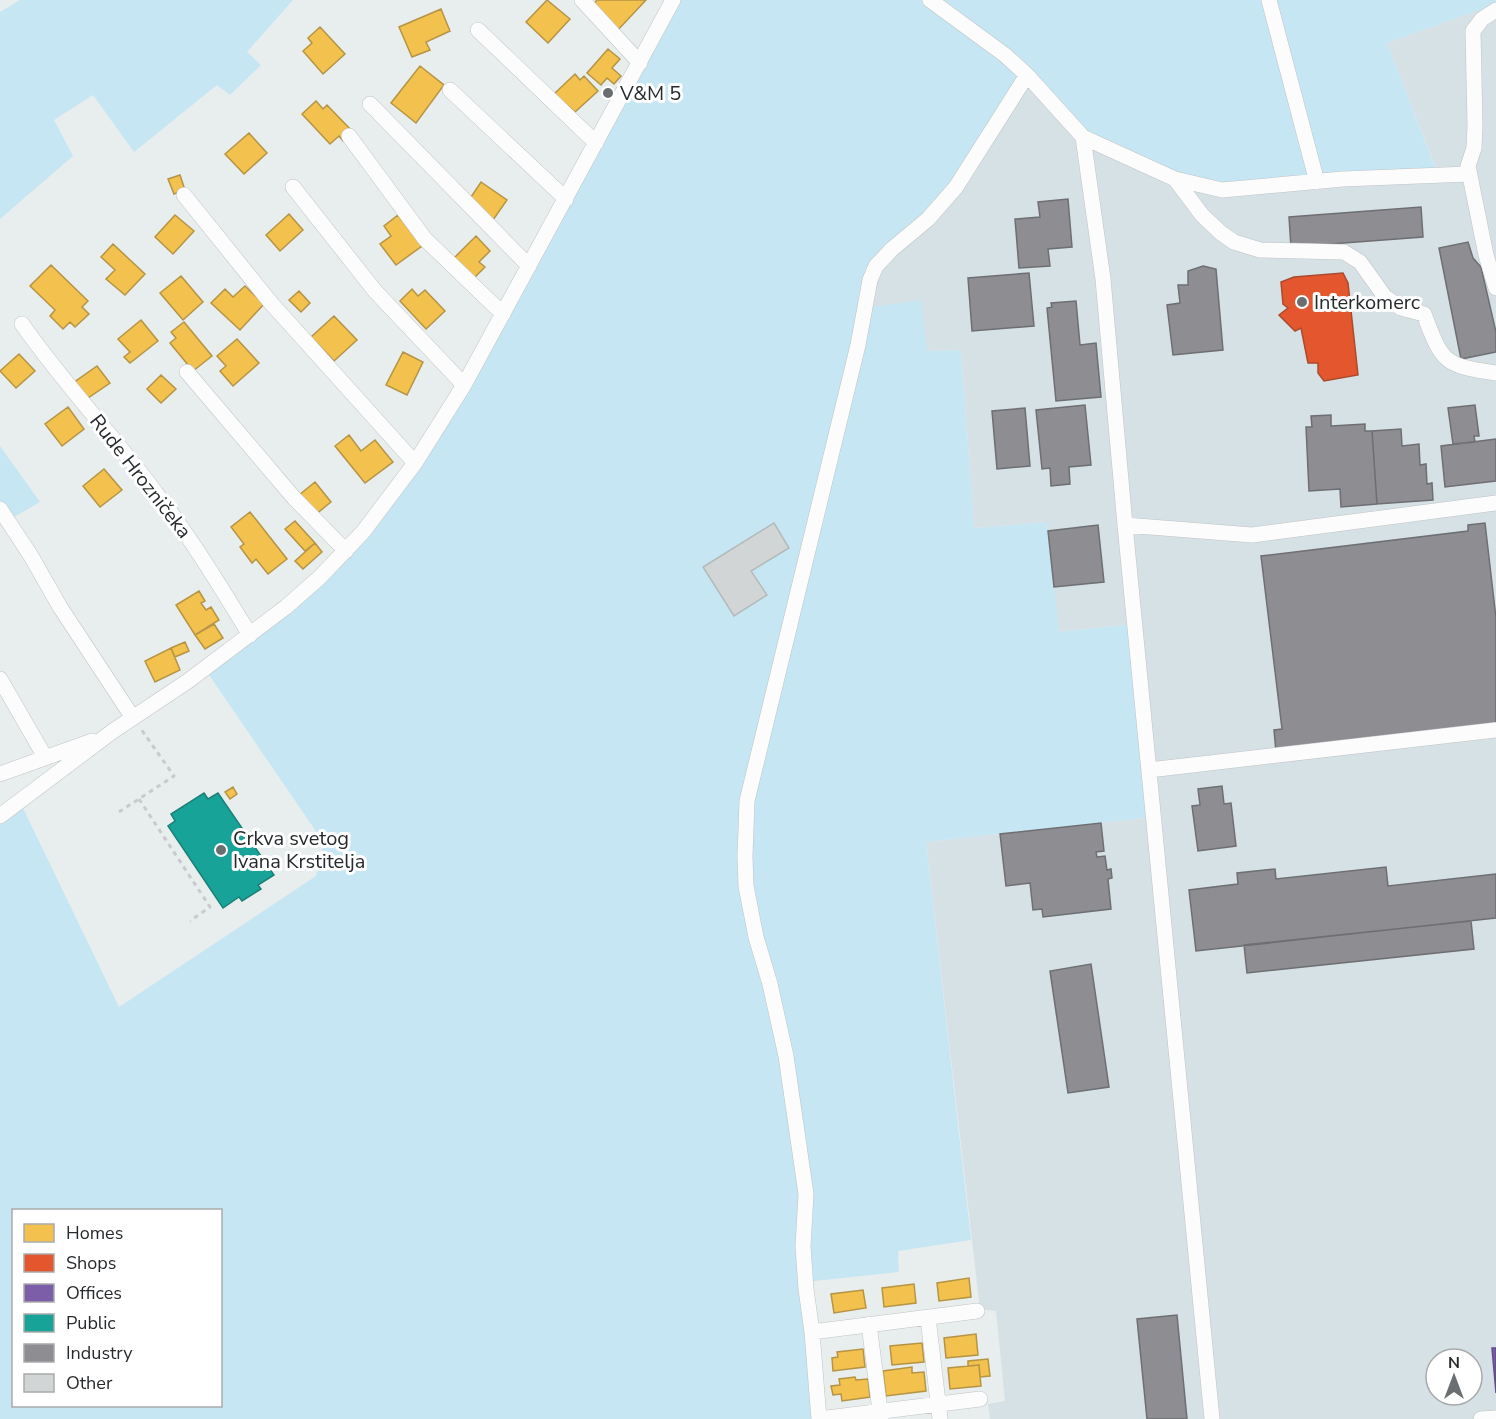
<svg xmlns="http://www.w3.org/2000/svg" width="1496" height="1419" font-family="'Nunito Sans',sans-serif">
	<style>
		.built { fill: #d5e1e5; fill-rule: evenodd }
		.green { fill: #c6e6f3; fill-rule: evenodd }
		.homes { fill: #f2c14e; stroke: #b59444; stroke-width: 1.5 }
		.shops { fill: #e4572e; stroke: #ab4a2d; stroke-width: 1.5 }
		.offices { fill: #7b5ea7; stroke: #624e82; stroke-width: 1.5 }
		.public { fill: #17a398; stroke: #1c7f78; stroke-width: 1.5 }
		.industry { fill: #8d8d92; stroke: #6e6f73; stroke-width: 1.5 }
		.building { fill: #d1d5d5; stroke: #b4b9b9; stroke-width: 1.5 }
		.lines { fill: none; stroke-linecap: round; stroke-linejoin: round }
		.minor-casing { stroke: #c0c4c6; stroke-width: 16 }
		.path { stroke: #c9cacb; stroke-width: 3; stroke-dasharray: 4.5 4.5; stroke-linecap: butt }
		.minor { stroke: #fcfcfc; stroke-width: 15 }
		.poi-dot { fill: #6b6e70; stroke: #fff; stroke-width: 2 }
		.labels { text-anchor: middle; stroke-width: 6; stroke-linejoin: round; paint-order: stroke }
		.poi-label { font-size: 20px; fill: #272a2c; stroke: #fff; text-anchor: start }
		.street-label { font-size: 20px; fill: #272a2c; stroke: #fff }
	</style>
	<rect width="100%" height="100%" fill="#e8edee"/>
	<path class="built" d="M1496,4V1419H990L988,1404L1005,1401L996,1311L980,1309L926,842L1153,817L1134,624L1058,632L1047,522L974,528L961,350L927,351L865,308L870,280L1027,75L1438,174L1387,43ZM1436,1359H1472V1395H1436Z"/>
	<path class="green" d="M20,0H293L247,52L261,65L230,95L217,85L134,152L93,95L54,120L73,156L0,219V12Z
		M676,0H1496V4L1387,43L1438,175L1222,190L1083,137L1027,76L956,187L876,266L865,308L921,300L927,351L961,350L974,528L1047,522L1059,632L1135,624L1153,817L926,842L971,1240L898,1251L899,1272L805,1282L819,1419H0V816L20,802L119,1007L316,876L324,843L205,669L250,635L388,505ZM14,1210H220V1406H14Z
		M0,446L40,502L9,520L0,504Z"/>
	<path class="homes" d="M547,0L570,19L548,43L526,22Z
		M597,0H646L617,31L591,7Z
		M441,9L450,31L426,42L430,50L412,57L399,27Z
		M320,27L345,54L323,74L303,51L312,43L308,38Z
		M608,49L620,59L612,68L621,76L614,84L607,78L601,85L587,73Z
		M420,66L444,85L416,123L391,103Z
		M575,74L580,80L584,76L598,91L575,112L554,94Z
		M316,101L323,109L327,105L353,132L343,141L339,136L330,144L302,114Z
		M249,133L267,153L244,174L225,154Z
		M180,175L185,190L174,194L168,179Z
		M481,182L507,200L493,220L467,203Z
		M289,214L303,230L280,251L266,235Z
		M175,215L194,231L173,254L155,237Z
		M398,215L422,246L396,265L380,244L391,236L384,226Z
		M476,236L490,251L479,262L485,267L471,281L452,260Z
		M113,244L145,274L125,295L106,279L115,270L101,257Z
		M51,265L88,301L82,307L89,314L75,327L70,322L63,329L50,316L55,310L30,286Z
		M181,276L203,302L183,320L160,293Z
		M245,286L264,304L240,330L211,303L225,289L233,297Z
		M412,289L418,296L425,290L445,311L426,329L400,301Z
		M299,291L310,303L301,312L289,300Z
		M334,316L357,340L334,361L311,337Z
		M141,320L158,341L130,363L124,357L130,352L118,339Z
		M184,322L212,356L193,371L170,343L176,338L171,332Z
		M237,339L259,363L233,386L220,371L226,366L217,356Z
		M403,352L423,362L407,395L386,385Z
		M19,354L35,371L16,388L0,371Z
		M97,366L110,383L85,400L73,383Z
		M161,375L176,389L161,403L147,389Z
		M68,407L84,429L62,446L45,424Z
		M349,435L361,451L375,440L393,462L365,483L335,446Z
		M104,469L122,490L100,507L83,486Z
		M315,482L331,502L315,515L299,495Z
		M250,512L287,559L268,574L256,559L252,563L240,547L244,544L231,527Z
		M295,521L315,543L305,551L285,529Z
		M315,543L322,552L303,569L295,561Z
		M199,591L205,601L201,603L206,610L211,607L219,620L195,635L176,605Z
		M214,624L223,638L205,649L195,635Z
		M185,642L189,651L175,657L171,648Z
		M171,648L180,670L155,682L145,661Z
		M233,787L237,794L230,799L225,792Z
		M969,1278L971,1297L939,1301L937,1283Z
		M914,1284L916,1303L884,1307L882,1288Z
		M863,1290L866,1308L834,1313L831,1294Z
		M976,1334L978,1355L946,1358L944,1338Z
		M922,1343L924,1362L892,1365L890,1346Z
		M863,1349L865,1367L833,1371L832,1358L838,1357L837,1352Z
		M988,1359L990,1376L980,1377L979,1365L968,1366V1361Z
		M979,1365L981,1386L950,1389L948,1368Z
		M912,1367V1373L924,1372L926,1391L886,1396L883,1371Z
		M855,1377L856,1380L868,1379L870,1397L842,1401L841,1394L833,1395L831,1386L840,1385L839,1379Z"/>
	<path class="shops" d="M1343,273L1348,283L1358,375L1324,381L1318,373V363H1308L1301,328L1295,331L1279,315L1288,308L1283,304L1281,282L1294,277Z"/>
	<path class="offices" d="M1492,1348H1496V1393Z"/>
	<path class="public" d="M204,793L208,799L218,793L274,875L258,885L261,889L242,901L239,897L223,908L168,826L175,821L171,814Z"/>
	<path class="industry" d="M1068,199L1072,247L1048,249L1050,266L1019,268L1015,219L1040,217L1038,202Z
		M1421,207L1423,237L1291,247L1289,217Z
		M1468,242L1473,258L1481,267L1496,332V352L1461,359L1439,248Z
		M1203,266L1216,269L1223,350L1173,355L1167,305L1180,303L1178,285H1188V271Z
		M1029,273L1034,326L972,331L968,278Z
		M1076,301L1080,345L1096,343L1101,397L1056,401L1047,308L1052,307L1051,303Z
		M1085,405L1091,465L1069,467L1070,484L1051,486L1050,468L1042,469L1036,410Z
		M1475,405L1479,436H1474L1475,442L1453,444L1448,408Z
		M1025,408L1030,466L997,469L992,411Z
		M1331,415V426L1365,424V431H1372L1377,504L1341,507L1340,489L1309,491L1306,427H1312L1311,416Z
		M1401,429L1402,446L1419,444L1420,465L1426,464L1427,484L1432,483L1433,500L1377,504L1372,431Z
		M1496,439V481L1445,487L1441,446Z
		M1485,523L1496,618V725L1276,752L1274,730L1282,729L1261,556L1468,531V525Z
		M1098,525L1104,582L1054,587L1048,531Z
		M1222,786L1224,804L1231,803L1236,846L1198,851L1192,806L1200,805L1198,789Z
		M1101,823L1104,851L1096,852L1097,857L1105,856L1107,870L1111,869L1112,878L1108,879L1111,909L1043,917L1042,909L1033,910L1030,883L1006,886L1000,834Z
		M1386,867L1388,886L1496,874V918L1196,951L1189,890L1238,884L1237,873L1275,869L1276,879Z
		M1471,921L1474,949L1247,973L1244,945Z
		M1091,964L1109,1087L1068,1093L1050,971Z
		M1177,1315L1187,1419H1147L1137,1319Z"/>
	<path class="building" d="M774,523L789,548L751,571L767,595L734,616L703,567Z"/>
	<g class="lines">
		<g class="minor-casing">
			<path id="minor" d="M582,0L640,63
				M930,0L1005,55L1027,75L1083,137L1175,179L1202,215L1221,233L1234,242L1260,250L1344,252L1360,262L1385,297L1401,308L1424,314C1442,362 1444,366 1496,373
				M1269,0L1317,182
				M1496,10L1482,19L1473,31L1475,126L1474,148L1468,166L1486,255L1496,288
				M478,30L596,143
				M450,90L566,199
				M370,104L529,266
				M349,136L425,239L503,314
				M1083,137L1103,279L1125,525L1212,1419
				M1175,179L1222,190L1343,179L1469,174
				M293,187L375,291L464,385
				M184,195L271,303L415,463
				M22,324C63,383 113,435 156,493C191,538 220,586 250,635
				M187,372L294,498L346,551
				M0,509L31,556L60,607L133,718
				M1125,525L1252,535L1496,503
				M0,679L45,757
				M1149,770L1496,730
				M0,774L92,741
				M0,816L113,731L188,681L286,607L319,578L363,532L415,463L464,385L673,0
				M928,1318L940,1419
				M869,1324L881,1419
				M812,1332L977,1311
				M819,1419L812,1332L806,1289L803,1246L806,1194L786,1056L770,984L756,937L746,886L745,856L747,801L858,345L870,280L876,266L892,249L928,219L956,187L1027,75
				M819,1419L980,1399
				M1481,1419L1496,1418"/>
		</g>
		<path class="path" d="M139,799L210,907L190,921
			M119,812L174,776L141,729"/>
		<use href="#minor" class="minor"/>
	</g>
	<g class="poi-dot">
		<circle cx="608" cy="93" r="6"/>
		<circle cx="1302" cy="302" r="6"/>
		<circle cx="221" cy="850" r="6"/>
	</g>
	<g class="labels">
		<g class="poi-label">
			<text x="620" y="100">V&amp;M 5</text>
			<text x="1314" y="309">Interkomerc</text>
			<text x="233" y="845">Crkva svetog<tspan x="233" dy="23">Ivana Krstitelja</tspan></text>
		</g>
		<g class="street-label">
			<text transform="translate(141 476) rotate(52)" y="7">Rude Hrozničeka</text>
		</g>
	</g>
	<rect x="12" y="1209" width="210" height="198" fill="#ffffff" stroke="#a9aaab" stroke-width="1.5"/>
	<rect x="24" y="1224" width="30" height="18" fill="#f2c14e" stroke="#a9aaab" stroke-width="1.5"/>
	<text x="66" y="1239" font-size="18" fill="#272a2c">Homes</text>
	<rect x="24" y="1254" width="30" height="18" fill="#e4572e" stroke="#a9aaab" stroke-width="1.5"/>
	<text x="66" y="1269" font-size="18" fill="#272a2c">Shops</text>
	<rect x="24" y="1284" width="30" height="18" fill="#7b5ea7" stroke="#a9aaab" stroke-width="1.5"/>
	<text x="66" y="1299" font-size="18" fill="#272a2c">Offices</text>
	<rect x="24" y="1314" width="30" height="18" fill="#17a398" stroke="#a9aaab" stroke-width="1.5"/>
	<text x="66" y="1329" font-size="18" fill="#272a2c">Public</text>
	<rect x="24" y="1344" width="30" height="18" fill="#8d8d92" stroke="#a9aaab" stroke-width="1.5"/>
	<text x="66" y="1359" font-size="18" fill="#272a2c">Industry</text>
	<rect x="24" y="1374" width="30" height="18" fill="#d1d5d5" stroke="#a9aaab" stroke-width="1.5"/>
	<text x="66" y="1389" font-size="18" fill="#272a2c">Other</text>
	<g transform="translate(1454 1377)"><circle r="28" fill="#ffffff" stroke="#a9aaab" stroke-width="1.5"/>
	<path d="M0-4.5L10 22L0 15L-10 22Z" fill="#6b6e70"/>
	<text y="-9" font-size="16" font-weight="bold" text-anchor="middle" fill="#272a2c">N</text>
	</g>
</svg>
